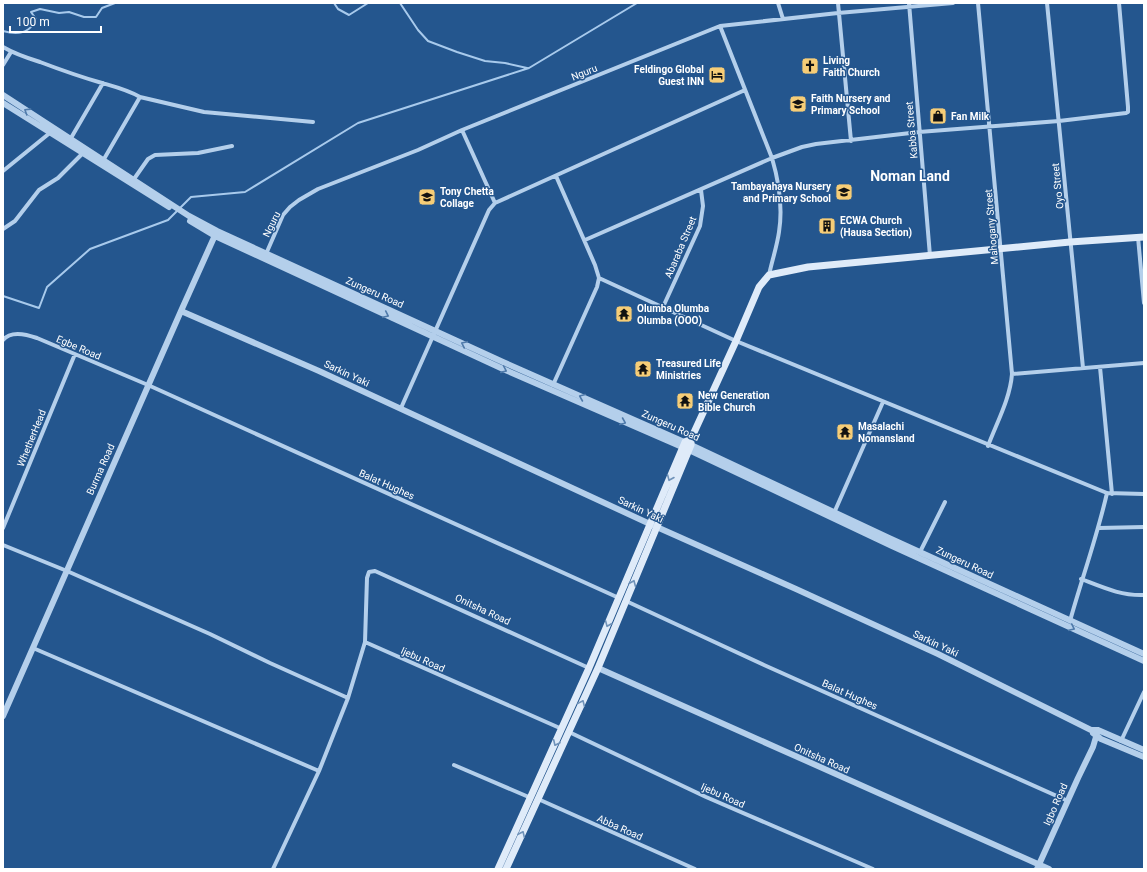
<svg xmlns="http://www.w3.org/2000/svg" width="1147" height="872" font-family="Roboto,sans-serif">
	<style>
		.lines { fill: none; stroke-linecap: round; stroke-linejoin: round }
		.stream { stroke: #a8caec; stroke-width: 2 }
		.minor { stroke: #b4cfeb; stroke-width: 4 }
		.tertiary { stroke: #b4cfeb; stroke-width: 6 }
		.secondary { stroke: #dfebf9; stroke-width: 7 }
		.oneway { stroke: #4f7aaa }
		.oneway2 { stroke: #6f92b9 }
		.labels { text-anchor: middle; stroke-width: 3; stroke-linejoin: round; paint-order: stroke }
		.poi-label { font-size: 10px; font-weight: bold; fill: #fff; stroke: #24568e; text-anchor: start }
		.street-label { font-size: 10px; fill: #fff; stroke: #24568e }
		.district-label { font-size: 14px; font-weight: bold; fill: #fff; stroke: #24568e }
	</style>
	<rect width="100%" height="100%" fill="#24568e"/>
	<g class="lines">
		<path class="stream" d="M334,3L338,9L349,15L368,3
			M400,3L418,30L428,41L457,52L485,61L505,63L527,68
			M3,31C17,35 30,34 36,19L31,12L40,9L59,13L69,12L84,17H96L102,8L115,3
			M3,296L39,308L47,287L90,249L168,220L191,197L245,192L358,123L529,68L637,3"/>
		<path class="minor" d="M778,3L783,19
			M838,3L851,141
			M909,3L930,256
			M978,3L1012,374C1010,399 997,422 988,446
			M1047,3L1083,368
			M720,26L772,158C779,182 783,207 779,232C777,246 772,261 769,275
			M3,47C15,54 27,58 40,62C61,70 81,77 102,83C116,87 128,90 140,97L204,112L313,122
			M3,65L11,52
			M462,130L495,203
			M71,138L103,83
			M104,159L140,97
			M3,171L51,132
			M134,179L148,159L155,155L198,153L232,146
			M3,229L15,221L39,190L58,178L83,153
			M1138,237L1144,303
			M585,240L772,158L802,147L816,144L919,132L1059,121L1126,113L1128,112V107L1119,3
			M266,254L283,215L290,207L299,200L318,189L418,150L462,130L720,26L838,13L953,3
			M599,278L736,341L1107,493L1144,494
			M663,307L700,226L703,206L701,190
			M3,340C11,330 26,334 37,338L148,385L619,598
			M1100,367L1112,494
			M1012,374L1144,363
			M553,385L597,287L599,278L595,265L556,176
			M401,408L489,210L495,203L745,90
			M834,513L883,402
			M3,528L75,354
			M1099,528L1144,527
			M3,545L67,571L210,634L270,663L348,698
			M920,552L945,502
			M1081,579C1102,587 1121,596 1144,595
			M626,601L764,665L1068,801
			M1070,621C1082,578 1097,537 1107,493
			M365,642L562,729
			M33,648L319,771
			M569,732L706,797L873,869
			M1121,741L1144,692
			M454,765L531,798
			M538,799L695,869
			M273,869L319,771L348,698L365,642L367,578L369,572L375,571L589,668"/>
		<path class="tertiary" d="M3,95L189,216L217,231L503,362L691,445L889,538L1144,654
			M3,103L169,207
			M190,221L215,236L503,369L689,450L892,546L1144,661
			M181,311L319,371L650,524L796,589L938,654L1091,730H1098L1144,750
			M598,668L1049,869
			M3,716L181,311L216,233
			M1093,733L1101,739L1144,757
			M1037,869L1078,778L1093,747L1098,730"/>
		<path class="secondary" d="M498,869L589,668L685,442L691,439
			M506,869L598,668L691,445V439L736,341L759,287L769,275L808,267L1070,242L1144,237"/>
	</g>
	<defs><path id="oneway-chevron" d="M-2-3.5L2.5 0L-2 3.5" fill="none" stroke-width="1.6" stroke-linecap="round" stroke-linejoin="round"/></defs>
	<g class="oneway">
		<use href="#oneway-chevron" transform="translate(27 111) rotate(-148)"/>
		<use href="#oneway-chevron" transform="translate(386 315) rotate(25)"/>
		<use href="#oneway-chevron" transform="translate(464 344) rotate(-155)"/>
		<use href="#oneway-chevron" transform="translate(504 370) rotate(24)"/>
		<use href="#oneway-chevron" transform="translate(582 397) rotate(-157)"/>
		<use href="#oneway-chevron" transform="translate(623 422) rotate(23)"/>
		<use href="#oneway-chevron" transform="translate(1072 628) rotate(25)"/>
	</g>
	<g class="oneway2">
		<use href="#oneway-chevron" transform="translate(670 478) rotate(113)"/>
		<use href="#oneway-chevron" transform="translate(633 583) rotate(-67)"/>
		<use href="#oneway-chevron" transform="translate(608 624) rotate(113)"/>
		<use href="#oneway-chevron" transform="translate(582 703) rotate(-66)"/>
		<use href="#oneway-chevron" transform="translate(556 743) rotate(115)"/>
		<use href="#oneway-chevron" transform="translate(522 834) rotate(-65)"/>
	</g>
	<defs>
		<g id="church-square" transform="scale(0.9)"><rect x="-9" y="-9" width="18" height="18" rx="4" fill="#f6cd77" stroke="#24568e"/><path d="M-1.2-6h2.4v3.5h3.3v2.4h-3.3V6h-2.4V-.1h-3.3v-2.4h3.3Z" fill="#111"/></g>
		<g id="hotel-square" transform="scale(0.9)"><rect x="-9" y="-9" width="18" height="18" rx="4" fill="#f6cd77" stroke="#24568e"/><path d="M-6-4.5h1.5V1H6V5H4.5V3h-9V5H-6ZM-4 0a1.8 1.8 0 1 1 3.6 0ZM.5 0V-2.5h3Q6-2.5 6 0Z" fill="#111"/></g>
		<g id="school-square" transform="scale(0.9)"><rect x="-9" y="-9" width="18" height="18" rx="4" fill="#f6cd77" stroke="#24568e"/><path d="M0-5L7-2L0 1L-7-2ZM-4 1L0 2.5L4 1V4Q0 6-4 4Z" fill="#111"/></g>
		<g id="shop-square" transform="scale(0.9)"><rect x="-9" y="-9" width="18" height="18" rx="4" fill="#f6cd77" stroke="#24568e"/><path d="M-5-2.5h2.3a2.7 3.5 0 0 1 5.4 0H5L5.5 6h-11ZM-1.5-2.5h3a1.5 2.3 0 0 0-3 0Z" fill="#111"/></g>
		<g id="building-square" transform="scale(0.9)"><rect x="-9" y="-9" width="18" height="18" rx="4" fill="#f6cd77" stroke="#24568e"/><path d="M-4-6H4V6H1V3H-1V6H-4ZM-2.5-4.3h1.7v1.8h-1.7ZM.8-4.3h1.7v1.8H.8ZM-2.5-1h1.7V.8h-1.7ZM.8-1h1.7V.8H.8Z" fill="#111"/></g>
		<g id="temple-square" transform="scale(0.9)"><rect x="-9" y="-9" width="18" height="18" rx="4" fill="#f6cd77" stroke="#24568e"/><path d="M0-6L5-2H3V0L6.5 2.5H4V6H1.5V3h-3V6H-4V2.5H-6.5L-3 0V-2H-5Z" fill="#111"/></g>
	</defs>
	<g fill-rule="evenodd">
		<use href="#church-square" x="810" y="66"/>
		<use href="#hotel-square" x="717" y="75"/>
		<use href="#school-square" x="798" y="104"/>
		<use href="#shop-square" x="938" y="116"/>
		<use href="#school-square" x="844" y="192"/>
		<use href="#school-square" x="427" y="197"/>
		<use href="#building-square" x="827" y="226"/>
		<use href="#temple-square" x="624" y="314"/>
		<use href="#temple-square" x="643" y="369"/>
		<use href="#temple-square" x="685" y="401"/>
		<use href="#temple-square" x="845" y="432"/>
	</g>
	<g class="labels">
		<g class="poi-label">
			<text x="823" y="64">Living<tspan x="823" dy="12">Faith Church</tspan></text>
			<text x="704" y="73" text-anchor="end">Feldingo Global<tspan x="704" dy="12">Guest INN</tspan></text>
			<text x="811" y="102">Faith Nursery and<tspan x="811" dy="12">Primary School</tspan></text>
			<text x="951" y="120">Fan Milk</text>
			<text x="831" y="190" text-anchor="end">Tambayahaya Nursery<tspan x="831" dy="12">and Primary School</tspan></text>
			<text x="440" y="195">Tony Chetta<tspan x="440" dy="12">Collage</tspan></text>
			<text x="840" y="224">ECWA Church<tspan x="840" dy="12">(Hausa Section)</tspan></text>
			<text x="637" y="312">Olumba Olumba<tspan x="637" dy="12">Olumba (OOO)</tspan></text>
			<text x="656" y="367">Treasured Life<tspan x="656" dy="12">Ministries</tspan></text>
			<text x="698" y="399">New Generation<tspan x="698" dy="12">Bible Church</tspan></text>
			<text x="858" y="430">Masalachi<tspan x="858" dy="12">Nomansland</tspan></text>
		</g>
		<g class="street-label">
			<text transform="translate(584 72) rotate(-22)" y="4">Nguru</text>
			<text transform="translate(911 130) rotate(-95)" y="4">Kabba Street</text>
			<text transform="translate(1057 186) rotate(-96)" y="4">Oyo Street</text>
			<text transform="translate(271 224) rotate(-64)" y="4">Nguru</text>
			<text transform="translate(991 227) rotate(-95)" y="4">Mahogany Street</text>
			<text transform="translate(680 247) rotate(-67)" y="4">Abaraba Street</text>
			<text transform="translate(375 292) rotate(24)" y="4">Zungeru Road</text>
			<text transform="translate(79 347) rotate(23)" y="4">Egbe Road</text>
			<text transform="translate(347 373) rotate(25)" y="4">Sarkin Yaki</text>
			<text transform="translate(671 425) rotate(24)" y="4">Zungeru Road</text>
			<text transform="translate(31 438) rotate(-68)" y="4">WhetherHead</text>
			<text transform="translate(100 469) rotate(-66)" y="4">Burma Road</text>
			<text transform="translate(387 484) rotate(24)" y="4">Balat Hughes</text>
			<text transform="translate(641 509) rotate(25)" y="4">Sarkin Yaki</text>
			<text transform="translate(965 562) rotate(25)" y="4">Zungeru Road</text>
			<text transform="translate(483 609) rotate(25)" y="4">Onitsha Road</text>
			<text transform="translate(936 643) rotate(25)" y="4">Sarkin Yaki</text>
			<text transform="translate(423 659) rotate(24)" y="4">Ijebu Road</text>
			<text transform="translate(850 694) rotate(24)" y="4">Balat Hughes</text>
			<text transform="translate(822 758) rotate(24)" y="4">Onitsha Road</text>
			<text transform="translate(723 795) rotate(24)" y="4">Ijebu Road</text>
			<text transform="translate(1055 804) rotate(-66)" y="4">Igbo Road</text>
			<text transform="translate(620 827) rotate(24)" y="4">Abba Road</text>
		</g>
		<g class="district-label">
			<text x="910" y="181">Noman Land</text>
		</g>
	</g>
	<rect width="1147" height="872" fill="none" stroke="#ffffff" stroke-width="8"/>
	<path d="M10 26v6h91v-6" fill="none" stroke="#ffffff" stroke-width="2"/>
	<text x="16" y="26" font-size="12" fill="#ffffff" stroke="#24568e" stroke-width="3" paint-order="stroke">100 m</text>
</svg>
